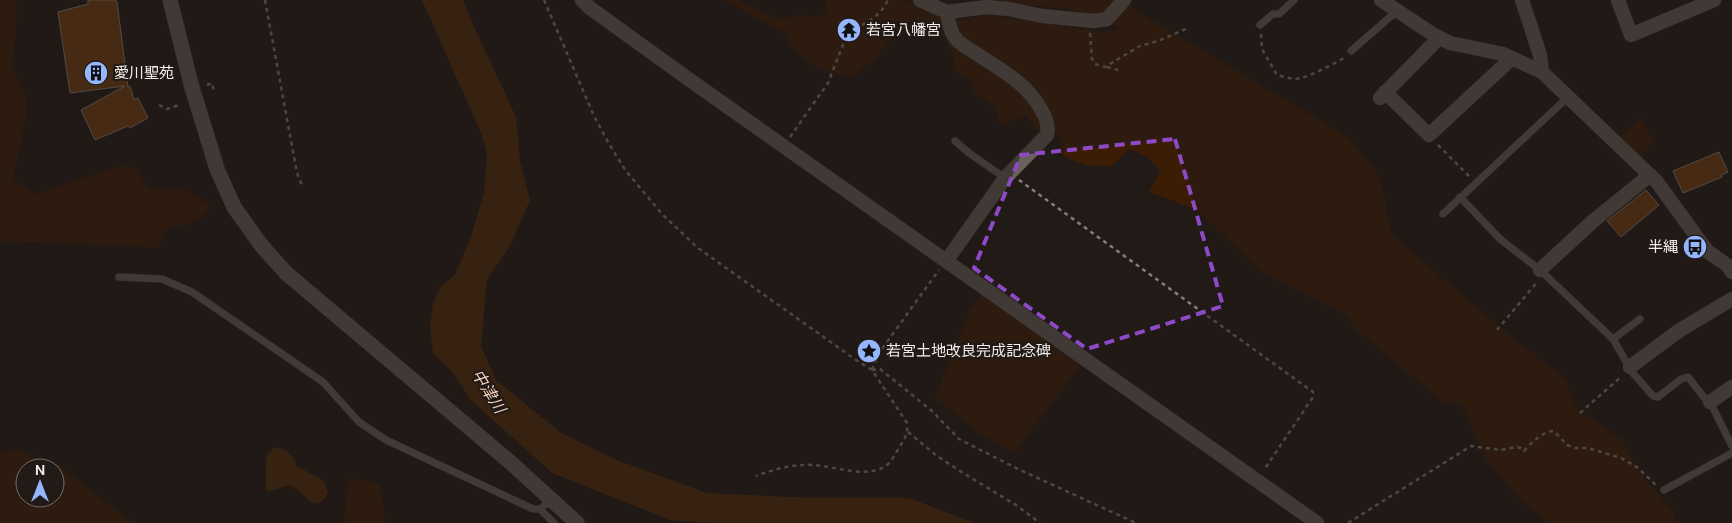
<svg xmlns="http://www.w3.org/2000/svg" width="1732" height="523" font-family="'DM Sans','Noto Sans JP',sans-serif">
	<style>
		.green { fill: #3b1d06; fill-rule: evenodd }
		.water { fill: #532b0b }
		.building { fill: #733e13; stroke: #8e8580 }
		.lines { fill: none; stroke-linecap: round; stroke-linejoin: round }
		.service-casing { stroke: #393431; stroke-width: 8 }
		.minor-casing { stroke: #393431; stroke-width: 15 }
		.tertiary-casing { stroke: #393431; stroke-width: 16 }
		.path { stroke: #847e7b; stroke-width: 2.5; stroke-dasharray: 4 4; stroke-linecap: butt }
		.service { stroke: #69615b; stroke-width: 7 }
		.minor { stroke: #69615b; stroke-width: 14 }
		.tertiary { stroke: #69615b; stroke-width: 15 }
		.marked { fill: none; stroke: #8d49c6; stroke-width: 4; stroke-dasharray: 10 6; stroke-linejoin: round }
		.labels { text-anchor: middle; stroke-width: 4.5; stroke-linejoin: round; paint-order: stroke }
		.poi-label { font-size: 15px; fill: #f3eeeb; stroke: #211a16; text-anchor: start }
		.water-label { font-size: 16px; font-style: italic; fill: #f6d3bd; stroke: #211a16 }
	</style>
	<rect width="100%" height="100%" fill="#211a16"/>
	<path class="green" d="M0,0H17L16,33L12,65L26,98L25,123L13,179L35,194L120,166L137,168L148,189H184L211,205C204,222 183,225 166,229L158,248L111,245L2,241L0,243Z
		M725,0H740L778,19L801,15L820,18L827,9L825,0H902L955,21L986,15L1101,32L1121,29L1104,16L1062,8L1005,4L1002,0H1118L1347,136L1379,175L1392,235L1509,335L1566,379L1576,407L1623,441L1639,472L1673,511L1676,523H1548L1519,498L1486,459L1462,405L1442,401L1354,328L1350,317L1264,274L1197,210L1149,192L1160,172L1148,157L1129,149L1112,166H1087L1063,156L1059,135L1034,129L1027,116L1001,125L994,106L973,92L972,81L953,70V57L946,38L912,21L895,32L876,59L853,76L837,74L816,67L790,46L787,35Z
		M1640,118L1655,142L1637,158L1617,140Z
		M982,294L1081,365L1014,453L980,434L935,397L970,309Z
		M15,449L59,465L133,523H0V453ZM25,468H55V498H25Z
		M349,477L380,485L386,523H344Z"/>
	<path class="water" d="M422,0H463L470,18L516,117L520,161L530,200L509,248L487,279L481,346L496,380L561,433L614,459L707,493L787,497L909,498L974,523H716L670,520L552,473L471,400L453,373L433,353L430,327L433,304L440,287L455,275L471,236L484,194L487,154L482,135Z
		M275,447L285,450L293,457L297,466L302,469L323,480L328,493C318,511 311,502 300,492C297,489 292,487 289,485L271,491L266,490V458L269,452Z"/>
	<path class="building" d="M88,0H115L117,2L128,87L130,86L134,100L138,98L148,118L130,128L128,126L95,140L81,110L125,86L70,93L58,12L88,4Z
		M1719,152L1728,172L1721,175L1722,177L1683,193L1673,171Z
		M1646,190L1659,205L1621,237L1607,221Z"/>
	<g class="lines">
		<g class="service-casing">
			<path id="service" d="M1260,25L1273,14H1279L1294,0
				M1351,51L1397,11
				M955,141L969,153L1005,178
				M1460,197L1500,239L1540,270L1613,339L1632,372L1653,396L1658,397L1681,379L1688,377L1706,400L1710,402L1732,446
				M1443,214L1568,97
				M119,277L162,279L192,292L323,382L359,422L386,440L533,509H540L551,500
				M1613,339L1640,319
				M1664,490L1732,453
				M540,509L554,523"/>
		</g>
		<g class="minor-casing">
			<path id="minor" d="M582,0L590,8L687,78L1317,523
				M920,0L947,12L986,7L1009,9L1042,16L1094,21L1107,19L1124,0
				M1381,0L1434,35L1450,43L1503,54L1542,72L1657,182L1707,251L1727,265L1732,272
				M1522,0L1540,55L1542,72
				M1618,0L1631,35L1714,0
				M1385,92L1429,135L1511,59
				M1380,98L1439,38
				M947,260L1005,178L1047,135C1049,123 1045,116 1039,106C1025,82 999,69 977,54C971,50 963,46 958,41C950,33 948,22 947,12
				M1540,270L1592,222L1650,175
				M1630,367L1680,330L1732,299
				M1710,402L1732,387"/>
		</g>
		<g class="tertiary-casing">
			<path id="tertiary" d="M170,0L191,84L217,169L234,207L261,245L286,273L510,462L577,523"/>
		</g>
		<path class="path" d="M265,0L297,173L303,188
			M544,0L594,116L609,144L626,171L662,214L698,248L856,360L872,370L907,423C908,435 904,440 897,451C894,456 891,462 886,466C865,479 835,466 813,465C793,464 775,469 756,476
			M862,25C874,19 882,12 888,0
			M1090,33L1092,59L1095,64L1105,67L1140,46L1158,41L1186,29
			M1261,34L1262,49L1277,75C1285,77 1294,80 1301,78C1308,77 1340,61 1345,57
			M1107,67L1118,70
			M207,85L212,83L214,92
			M159,105L167,109L179,105
			M790,137L828,83L846,37
			M1438,145L1469,176
			M1019,180L1313,392V397L1264,470
			M1497,330L1538,281
			M872,370L880,369L932,411L959,439L1018,469L1136,523
			M872,370L879,353L939,270
			M1580,413L1622,376
			M908,432L937,456L963,473L1016,505L1040,523
			M1348,523L1471,446L1501,450L1516,447L1521,448L1524,451C1531,443 1543,431 1554,431L1567,445L1575,448H1588L1621,458L1637,467L1657,486"/>
		<use href="#service" class="service"/>
		<use href="#minor" class="minor"/>
		<use href="#tertiary" class="tertiary"/>
	</g>
	<path d="M0 0H1732V523H0ZM1175,139L1223,306L1087,349L974,268L1021,155Z" fill="#211a16" fill-opacity=".55" fill-rule="evenodd"/>
	<path class="marked" d="M1175,139L1223,306L1087,349L974,268L1021,155Z"/>
	<defs>
		<g id="temple-disc" transform="scale(1.25)"><circle r="9.5" fill="#95b6fd" stroke="#211a16"/><path d="M0-6L5-2H3V0L6.5 2.5H4V6H1.5V3h-3V6H-4V2.5H-6.5L-3 0V-2H-5Z" fill="#111"/></g>
		<g id="building-disc" transform="scale(1.25)"><circle r="9.5" fill="#95b6fd" stroke="#211a16"/><path d="M-4-6H4V6H1V3H-1V6H-4ZM-2.5-4.3h1.7v1.8h-1.7ZM.8-4.3h1.7v1.8H.8ZM-2.5-1h1.7V.8h-1.7ZM.8-1h1.7V.8H.8Z" fill="#111"/></g>
		<g id="bus-disc" transform="scale(1.25)"><circle r="9.5" fill="#95b6fd" stroke="#211a16"/><path d="M-5-6H5V4H4V6H2V4H-2V6H-4V4H-5ZM-3.5-4V0h7V-4ZM-3.5 1.2v1.5H-2V1.2ZM2 1.2v1.5H3.5V1.2Z" fill="#111"/></g>
		<g id="sight-disc" transform="scale(1.25)"><circle r="9.5" fill="#95b6fd" stroke="#211a16"/><path d="M0-6L1.8-2.2L6-1.7L2.9 1.2L3.7 5.4L0 3.3L-3.7 5.4L-2.9 1.2L-6-1.7L-1.8-2.2Z" fill="#111"/></g>
	</defs>
	<g fill-rule="evenodd">
		<use href="#temple-disc" x="849" y="30"/>
		<use href="#building-disc" x="96" y="73"/>
		<use href="#bus-disc" x="1695" y="247"/>
		<use href="#sight-disc" x="869" y="351"/>
	</g>
	<g class="labels">
		<g class="poi-label">
			<text x="866" y="35">若宮八幡宮</text>
			<text x="114" y="78">愛川聖苑</text>
			<text x="1678" y="252" text-anchor="end">半縄</text>
			<text x="886" y="356">若宮土地改良完成記念碑</text>
		</g>
		<g class="water-label">
			<text transform="translate(489 391) rotate(58)" y="6">中津川</text>
		</g>
	</g>
	<g transform="translate(40 483)"><circle r="24" fill="#211a16" stroke="#756f6b"/>
	<path d="M0-4L9 19L0 12L-9 19Z" fill="#95b6fd"/>
	<text y="-8" font-size="14" font-weight="bold" text-anchor="middle" fill="#f3eeeb">N</text>
	</g>
</svg>
